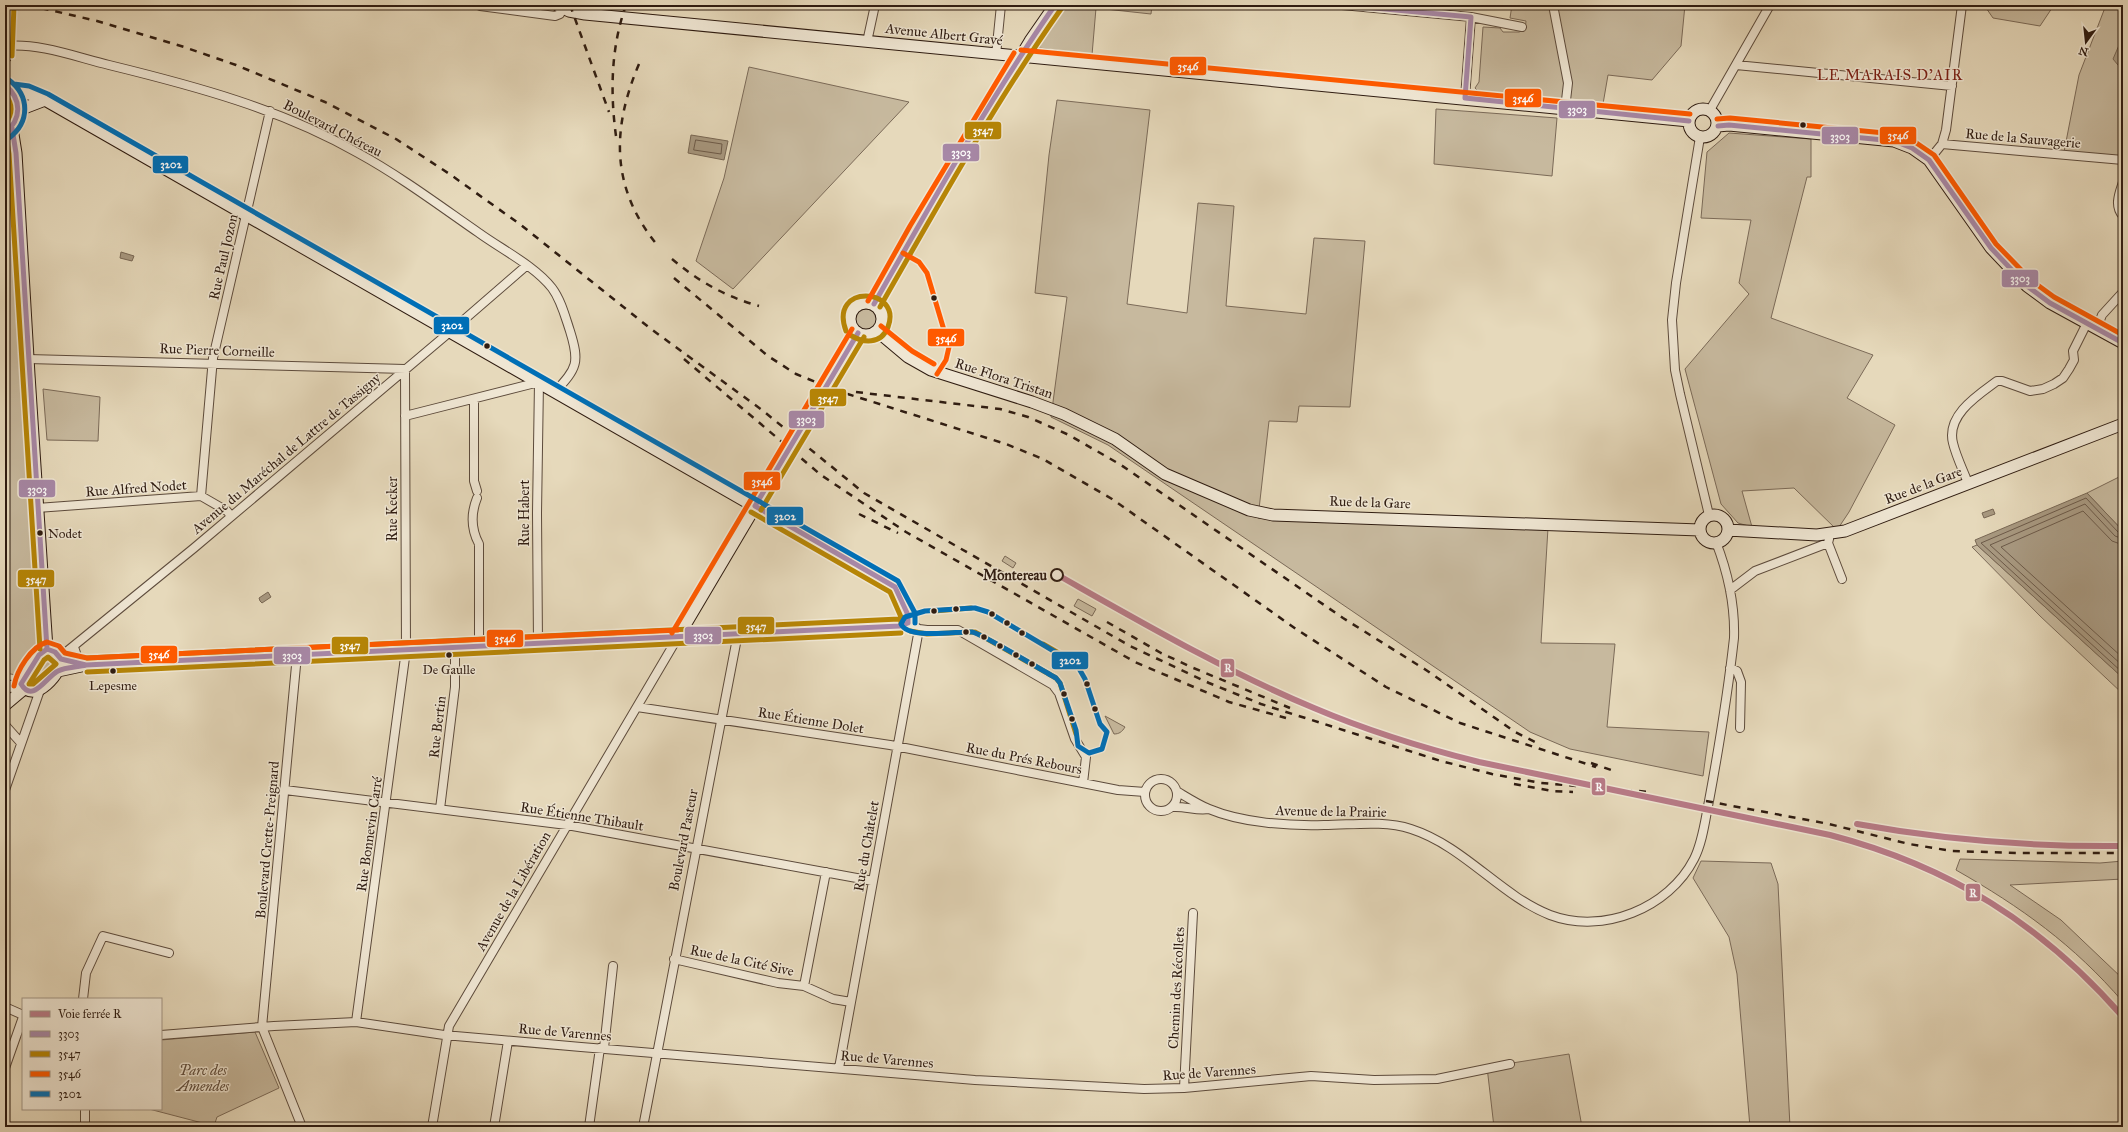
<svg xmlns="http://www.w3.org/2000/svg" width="2128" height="1132" font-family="'IM FELL Great Primer',serif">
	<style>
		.green { fill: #c7b99e; stroke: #7b6a58 }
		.water { fill: #a89981; stroke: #786754 }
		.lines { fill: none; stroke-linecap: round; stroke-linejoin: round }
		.shore { stroke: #6c5a49; stroke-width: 1 }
		.street-casing { stroke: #5d4b3c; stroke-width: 10 }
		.secondary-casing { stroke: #2f1c11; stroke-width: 13 }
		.primary-casing { stroke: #2f1c11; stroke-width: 15 }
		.street { stroke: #efe6d3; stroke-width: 8 }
		.secondary { stroke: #efe6d3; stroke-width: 11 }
		.primary { stroke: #e6d9bb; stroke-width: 13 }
		.rail { stroke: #2f1c11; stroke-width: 2.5; stroke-dasharray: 7 7; stroke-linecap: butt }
		.bus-1-casing { stroke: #efe6d3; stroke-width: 8 }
		.bus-2-casing { stroke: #efe6d3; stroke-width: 8 }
		.bus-3-casing { stroke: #efe6d3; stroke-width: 8 }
		.bus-4-casing { stroke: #efe6d3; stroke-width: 8 }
		.bus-1 { stroke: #a788a7; stroke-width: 5 }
		.bus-2 { stroke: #b68506; stroke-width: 5 }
		.bus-3 { stroke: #ff5a00; stroke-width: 5 }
		.bus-4 { stroke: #006fb6; stroke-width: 5 }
		.rail-1-casing { stroke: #efe6d3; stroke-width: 9 }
		.rail-1 { stroke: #b87b87; stroke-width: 6 }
		.bus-dot { fill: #2f1c11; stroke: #efe6d3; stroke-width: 1.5 }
		.stop-dot { fill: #efe6d3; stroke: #2f1c11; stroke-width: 2 }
		.labels { text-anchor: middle; stroke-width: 3; stroke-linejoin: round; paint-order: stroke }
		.bus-label { font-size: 13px; fill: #2f1c11; stroke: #efe6d3 }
		.street-label { font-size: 14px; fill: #2f1c11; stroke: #efe6d3 }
		.stop-label { font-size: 14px; font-weight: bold; fill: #2f1c11; stroke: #efe6d3; text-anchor: end }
		.park-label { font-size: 14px; font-style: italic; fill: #5d4b3b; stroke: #efe6d3 }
		.neighbourhood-label { font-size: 15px; letter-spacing: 1px; fill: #7a1f14; stroke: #efe6d3 }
		.line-badge { stroke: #efe6d3; stroke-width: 1.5 }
		.badge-label { font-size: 11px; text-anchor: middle; font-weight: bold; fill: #fff }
	</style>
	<rect width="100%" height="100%" fill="#e6d9bb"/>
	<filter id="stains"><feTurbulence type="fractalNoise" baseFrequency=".005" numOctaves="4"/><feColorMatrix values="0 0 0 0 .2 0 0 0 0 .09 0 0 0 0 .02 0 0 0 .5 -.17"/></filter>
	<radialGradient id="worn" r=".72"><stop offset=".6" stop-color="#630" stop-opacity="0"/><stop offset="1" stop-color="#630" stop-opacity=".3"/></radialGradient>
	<path class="green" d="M1067,5H1152L1151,14L1096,8L1092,55L1039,48L1047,30Z
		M1512,5H1685L1681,46L1652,80L1608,75L1603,104L1478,91L1475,88L1479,82L1483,27L1500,28L1503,32H1519L1525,30L1526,21L1510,18Z
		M1984,5H2054L2040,26L1993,18Z
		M2106,5H2123V158L2064,152L2079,75Z
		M749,67L909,102L733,289L696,261L724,178Z
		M5,96C13,105 12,114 5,124Z
		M1057,100L1150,110L1127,304L1187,313L1198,203L1234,206L1226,306L1306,314L1314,238L1365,241L1350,407L1299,406L1297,422L1269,421L1258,518L1548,528L1541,643L1615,644L1607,727L1709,732L1703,776L1570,749L1530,732L1108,445L1051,417L1067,297L1035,293L1049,155Z
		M1436,109L1557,118L1552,176L1434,164Z
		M1729,133L1811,139V177H1807L1771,318L1873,355L1847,398L1895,425L1849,512L1837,530L1794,488L1742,491L1752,527L1738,523L1721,504L1685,369L1749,294L1739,283L1751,220L1701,218L1707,152Z
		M10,146L27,463L40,636L22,676L5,673V147Z
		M855 320a11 11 0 1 1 22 0a11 11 0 1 1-22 0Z
		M43,389L100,397L98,441L47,440Z
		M2123,475V531L2087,493Z
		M1977,545L2123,678V694L2040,616L1972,547Z
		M1005,556L1016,563L1013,568L1002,561Z
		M1078,599L1096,609L1092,616L1074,606Z
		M48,654L54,657L56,666L40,685L32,688L27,684C29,671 38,662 48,654Z
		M1105,716L1125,727C1122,732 1119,734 1114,734Z
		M1960,859L2100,863L2123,861V879L2010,885L2061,920L2123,979V1002C2074,945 2021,907 1956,870Z
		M1701,861L1771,863L1778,884L1790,1127H1750L1737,974L1729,937L1693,878Z
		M255,1032L279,1088L217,1117L214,1126L149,1109H161V1040Z
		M1569,1054L1582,1127H1494L1487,1067Z"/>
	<path class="water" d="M2123,36V71L2113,59Z
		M691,135L728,141L724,160L688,153Z
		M121,252L134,256L132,261L120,258Z
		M2087,493L2123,531V678L1977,545L1975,540Z
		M1993,509L1995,514L1984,518L1982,513Z
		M268,592L271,597L262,603L260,601L259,598Z"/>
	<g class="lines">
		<path class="shore" d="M696,140L722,144L721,154L694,150Z
			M2123,534L2118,532L2086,498L1981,543L2123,673
			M2123,539L2115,536L2085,504L1990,545L2123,666
			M2123,545L2112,541L2083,511L2001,547L2123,658"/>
		<g class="street-casing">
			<path id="street" d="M236,5H248
				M1342,5L1471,17L1522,27
				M1553,5L1568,83L1565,109
				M480,6L555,16L560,14L563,8
				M867,42L875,5
				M6,46C40,43 76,57 109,65C195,86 281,109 358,153C400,176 440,206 479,233C501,249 535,266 552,288C561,300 565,316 570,331C580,363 577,368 555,392
				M996,55L1001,5
				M1736,65L1952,86
				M1465,98L1471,17
				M1710,110L1770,5
				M1700,137L1676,283L1672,320L1675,370L1680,394L1709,515
				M1942,144L2123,160
				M1929,160L1942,144L1946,130L1962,5
				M2123,182C2119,194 2114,206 2123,216
				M2097,328L2102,315L2123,292
				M28,359L405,369L406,650L356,1022
				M474,400V481L477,491
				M405,416L539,382L537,513L538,644
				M1968,483C1963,470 1956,456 1953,443C1946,415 1978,395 1997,381H2002L2030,391L2043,389L2054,384L2063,378L2069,369L2074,360L2073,351L2087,323
				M201,496L213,358L270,111
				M477,498C471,513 471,529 479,544V646
				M37,508L201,496L227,511L231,516
				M1829,539L1828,543L1842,579
				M1730,590L1755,571L1828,543
				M908,623L919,629L927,630H958L1053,685L1059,693L1075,739L1086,757L1083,783
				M74,647L77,656L86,665
				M60,657L194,548L451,331L526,266
				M1730,668L1737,671L1741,682L1740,728
				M637,707L890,745L1118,790L1145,792
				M5,725L21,743
				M1145 795a16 16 0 1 1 32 0a16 16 0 1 1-32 0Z
				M5,790L40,690
				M285,790L567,825L873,881
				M1178,792C1188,798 1199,805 1209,809C1242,823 1289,826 1324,825C1352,825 1383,820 1411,829C1464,846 1501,896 1550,915C1603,935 1669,908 1694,859C1703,841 1705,820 1709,801C1719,747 1728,692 1734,638C1735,606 1728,573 1716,542
				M1173,807C1185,806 1197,811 1208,809
				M440,809L455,687V648
				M674,959L778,983L804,986L833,999L851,1002
				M804,986L826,872
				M83,999L86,973L103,936L169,953
				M5,1007L23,1015
				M262,1027L297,655
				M262,1027L302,1127
				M161,1035L274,1026L356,1022L444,1035L581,1047L975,1080L1144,1089L1184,1088L1311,1076L1374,1080L1437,1079L1510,1064
				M604,1048L613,966
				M5,1068L23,1017
				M839,1068L919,629
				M1184,1088L1193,913
				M85,1109V1127
				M432,1127L449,1026L678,637
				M494,1127L508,1041
				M589,1127L600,1048
				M643,1127L738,633"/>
		</g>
		<g class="secondary-casing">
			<path id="secondary" d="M557,5L569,11L585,14L1689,121
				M13,91L27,93L45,100L895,587L908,619V623L900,626L86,665L58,671
				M1689 123a14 14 0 1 1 28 0a14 14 0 1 1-28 0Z
				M19,110L45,100
				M1718,126L1729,125L1894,141L1912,148L1929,160L1991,248L2027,286L2050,303L2123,343
				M12,128L16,153L29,375L47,649
				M5,146L15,163
				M850 319a16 16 0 1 1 32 0a16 16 0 1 1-32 0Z
				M874,304L916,230L1030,41L1055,5
				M877,331L908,357L931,370L1032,402L1064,414L1115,439L1165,474L1249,510L1273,515L1700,530
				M1700 529a14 14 0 1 1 28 0a14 14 0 1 1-28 0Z
				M1728,530L1817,535L1845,531L2123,424
				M678,637L858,333
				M47,649C78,654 48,689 35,691C30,692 27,690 23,688L22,681L39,655Z
				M5,686L21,687
				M5,705L24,689"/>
		</g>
		<g class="primary-casing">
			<path id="primary" d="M5,56L7,5
				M5,85C23,96 23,122 5,133"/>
		</g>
		<use href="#street" class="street"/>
		<use href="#secondary" class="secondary"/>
		<use href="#primary" class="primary"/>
		<path class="rail" d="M28,5L97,21L184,47L236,65L325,102L396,139L451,175L521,225L651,329L762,410L864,493L1130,646L1209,683L1261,704L1441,761L1492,774L1541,783L1650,792
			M570,5L609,112
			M639,64C611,130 611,189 658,246
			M616,136C610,92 611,47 626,5
			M672,259C698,281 726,297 759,306
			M674,278L768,356L796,374L835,390L1006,444L1043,459L1112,499L1296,629L1386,687L1460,723L1596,767
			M684,359L821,475L906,532L1135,662L1229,702L1286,718
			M856,392L1000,409L1028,417L1069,435L1121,465L1343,618L1426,670L1515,732L1541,745
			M859,514L898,533
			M1107,622L1161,653L1191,667L1290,708
			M1591,763L1614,771
			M1514,784L1552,791L1573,792
			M1706,801L1829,824L1909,844L1952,851L2019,853H2123"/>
		<g class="bus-1-casing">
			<path id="bus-1" d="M1342,5L1471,17
				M5,56L7,5
				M5,85C22,99 22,119 5,133
				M1465,98L1689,121
				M1465,98L1471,17
				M1718,126L1729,125L1894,141L1912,148L1929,160L1991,248L2027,286L2050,303L2123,343
				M12,128L16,153L47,649
				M874,304C931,204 989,100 1055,5
				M755,506L858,333
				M755,506L895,587L908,615V623
				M47,649L55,652L61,659L86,665C78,667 65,667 58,671C46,677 33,704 21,684L39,655Z
				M86,665L900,626L908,623"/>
		</g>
		<g class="bus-2-casing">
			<path id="bus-2" d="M12,56L14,5
				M5,94C13,104 13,114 5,124
				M5,129L9,154L40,649
				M880,307C937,207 995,103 1061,9
				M846,331C828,283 903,287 888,327C881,345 863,343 850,335
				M761,510L864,337
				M751,512L890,592L901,617V623
				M934,611L971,608
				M910,631L927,634L973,632
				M975,632L1056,678L1060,683L1076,734
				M1043,644L1069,659
				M48,657L56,664L33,684H29L44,660Z
				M87,658L899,619
				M87,672L901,633"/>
		</g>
		<g class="bus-3-casing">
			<path id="bus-3" d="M1021,50L1690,114
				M1717,119L1730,118L1895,134L1915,142L1934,155L1996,244L2032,281L2054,297L2123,335
				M903,253L919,262L927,273L949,347L946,360L937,374
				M868,301L910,226L1014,53
				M881,326L912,351L934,364
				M672,633L852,329
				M14,686C17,670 31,647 47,642L59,646L65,653L87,658L678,630"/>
		</g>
		<g class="bus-4-casing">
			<path id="bus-4" d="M9,80C30,96 30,122 9,138
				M14,84L29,86L48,94L898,581L915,613V623
				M973,608L925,611L905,617L901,624C908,640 958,631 972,632C981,633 1043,671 1056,678L1060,683L1076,730L1078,746L1089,753L1102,749L1107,732L1100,724L1085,679L1077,665L988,612L975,608"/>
		</g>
		<use href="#bus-1" class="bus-1"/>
		<use href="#bus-2" class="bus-2"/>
		<use href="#bus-3" class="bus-3"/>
		<use href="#bus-4" class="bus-4"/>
		<g class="rail-1-casing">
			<path id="rail-1" d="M1056,574C1141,622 1225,671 1314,708C1368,731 1423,748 1479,762L1830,835C1949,866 2042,924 2123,1017
				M1857,824C1945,840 2033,847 2123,846"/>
		</g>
		<use href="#rail-1" class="rail-1"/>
	</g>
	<g class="bus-dot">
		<circle cx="1803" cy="125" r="3.5"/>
		<circle cx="934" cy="298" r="3.5"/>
		<circle cx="487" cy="346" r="3.5"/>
		<circle cx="40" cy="533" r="3.5"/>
		<circle cx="956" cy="609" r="3.5"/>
		<circle cx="934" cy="611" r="3.5"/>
		<circle cx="992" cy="614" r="3.5"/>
		<circle cx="1007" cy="623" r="3.5"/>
		<circle cx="966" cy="632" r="3.5"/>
		<circle cx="1022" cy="633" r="3.5"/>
		<circle cx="984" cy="637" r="3.5"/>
		<circle cx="1000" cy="646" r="3.5"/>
		<circle cx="449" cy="655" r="3.5"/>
		<circle cx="1016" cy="655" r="3.5"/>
		<circle cx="1032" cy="664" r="3.5"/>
		<circle cx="113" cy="671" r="3.5"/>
		<circle cx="1087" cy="684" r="3.5"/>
		<circle cx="1064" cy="694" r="3.5"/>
		<circle cx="1095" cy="709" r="3.5"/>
		<circle cx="1072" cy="719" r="3.5"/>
	</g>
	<circle class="stop-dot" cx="1057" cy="575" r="6"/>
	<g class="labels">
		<g class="bus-label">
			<text x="48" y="538" text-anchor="start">Nodet</text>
			<text x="449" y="674">De Gaulle</text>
			<text x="113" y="690">Lepesme</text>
		</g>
		<g class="street-label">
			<text transform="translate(944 34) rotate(6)" y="5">Avenue Albert Gravé</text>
			<text transform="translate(333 128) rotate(27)" y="5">Boulevard Chéreau</text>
			<text transform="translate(2023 138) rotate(5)" y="5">Rue de la Sauvagerie</text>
			<text transform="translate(223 257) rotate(-77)" y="5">Rue Paul Jozon</text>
			<text transform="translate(217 350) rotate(2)" y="5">Rue Pierre Corneille</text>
			<text transform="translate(1004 378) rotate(18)" y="5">Rue Flora Tristan</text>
			<text transform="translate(286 453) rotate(-40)" y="5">Avenue du Maréchal de Lattre de Tassigny</text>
			<text transform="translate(1923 485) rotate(-21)" y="5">Rue de la Gare</text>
			<text transform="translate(136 488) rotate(-4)" y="5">Rue Alfred Nodet</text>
			<text transform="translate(1370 502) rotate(2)" y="5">Rue de la Gare</text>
			<text transform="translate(392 509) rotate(-90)" y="5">Rue Kecker</text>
			<text transform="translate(524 513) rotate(-90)" y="5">Rue Habert</text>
			<text transform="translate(811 720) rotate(9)" y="5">Rue Étienne Dolet</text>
			<text transform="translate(437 727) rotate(-83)" y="5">Rue Bertin</text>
			<text transform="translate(1024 758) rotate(11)" y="5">Rue du Prés Rebours</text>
			<text transform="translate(1331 811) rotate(1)" y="5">Avenue de la Prairie</text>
			<text transform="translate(582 816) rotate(9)" y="5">Rue Étienne Thibault</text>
			<text transform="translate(369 834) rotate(-82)" y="5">Rue Bonnevin Carré</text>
			<text transform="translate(267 840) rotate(-85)" y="5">Boulevard Crette-Preignard</text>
			<text transform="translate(683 840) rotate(-79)" y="5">Boulevard Pasteur</text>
			<text transform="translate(866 846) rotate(-80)" y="5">Rue du Châtelet</text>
			<text transform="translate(513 891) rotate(-60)" y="5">Avenue de la Libération</text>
			<text transform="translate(742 960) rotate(12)" y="5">Rue de la Cité Sive</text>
			<text transform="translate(1176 988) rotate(-87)" y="5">Chemin des Récollets</text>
			<text transform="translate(565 1032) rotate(5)" y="5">Rue de Varennes</text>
			<text transform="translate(887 1059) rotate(5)" y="5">Rue de Varennes</text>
			<text transform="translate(1209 1072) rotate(-4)" y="5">Rue de Varennes</text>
		</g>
		<g class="stop-label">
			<text x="1047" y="580">Montereau</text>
		</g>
		<g class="park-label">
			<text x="203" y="1075">Parc des<tspan x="203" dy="16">Amendes</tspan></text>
		</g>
		<g class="neighbourhood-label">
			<text x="1890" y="80">LE MARAIS D'AIR</text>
		</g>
	</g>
	<g class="line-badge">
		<rect x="1169" y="56" width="38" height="20" rx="4" fill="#ff5a00"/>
		<rect x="1504" y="88" width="38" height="20" rx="4" fill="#ff5a00"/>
		<rect x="1558" y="100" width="38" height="19" rx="4" fill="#a788a7"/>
		<rect x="964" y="121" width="38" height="19" rx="4" fill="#b68506"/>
		<rect x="1879" y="126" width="38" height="19" rx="4" fill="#ff5a00"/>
		<rect x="1821" y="126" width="38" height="19" rx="4" fill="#a788a7"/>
		<rect x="942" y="143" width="38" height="19" rx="4" fill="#a788a7"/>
		<rect x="152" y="155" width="37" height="19" rx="4" fill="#006fb6"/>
		<rect x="2001" y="269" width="38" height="19" rx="4" fill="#a788a7"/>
		<rect x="433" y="316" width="37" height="19" rx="4" fill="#006fb6"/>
		<rect x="927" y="328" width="38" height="19" rx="4" fill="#ff5a00"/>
		<rect x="809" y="388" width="38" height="19" rx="4" fill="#b68506"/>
		<rect x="788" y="410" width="37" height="19" rx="4" fill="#a788a7"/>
		<rect x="743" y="471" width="38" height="20" rx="4" fill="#ff5a00"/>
		<rect x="18" y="479" width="38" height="19" rx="4" fill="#a788a7"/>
		<rect x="766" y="506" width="38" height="20" rx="4" fill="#006fb6"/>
		<rect x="17" y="569" width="38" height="19" rx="4" fill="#b68506"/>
		<rect x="737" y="616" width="38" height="19" rx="4" fill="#b68506"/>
		<rect x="684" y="626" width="38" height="19" rx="4" fill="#a788a7"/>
		<rect x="486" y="629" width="38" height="19" rx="4" fill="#ff5a00"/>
		<rect x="331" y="636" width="38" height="19" rx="4" fill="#b68506"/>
		<rect x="140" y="645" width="38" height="19" rx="4" fill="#ff5a00"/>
		<rect x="273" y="646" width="38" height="19" rx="4" fill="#a788a7"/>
		<rect x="1051" y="651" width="38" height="19" rx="4" fill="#006fb6"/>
		<rect x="1220" y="658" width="15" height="20" rx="4" fill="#b87b87"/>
		<rect x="1591" y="777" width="15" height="19" rx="4" fill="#b87b87"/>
		<rect x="1965" y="883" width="16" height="19" rx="4" fill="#b87b87"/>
	</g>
	<g class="badge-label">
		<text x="1188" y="70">3546</text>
		<text x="1523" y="102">3546</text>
		<text x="1577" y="113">3303</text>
		<text x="983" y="134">3547</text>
		<text x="1898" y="139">3546</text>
		<text x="1840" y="140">3303</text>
		<text x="961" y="156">3303</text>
		<text x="171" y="168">3202</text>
		<text x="2020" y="282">3303</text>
		<text x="452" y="329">3202</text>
		<text x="946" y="342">3546</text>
		<text x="828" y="402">3547</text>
		<text x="806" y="423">3303</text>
		<text x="762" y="485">3546</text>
		<text x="37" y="493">3303</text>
		<text x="785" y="520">3202</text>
		<text x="36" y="583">3547</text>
		<text x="756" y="630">3547</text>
		<text x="703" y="639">3303</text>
		<text x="505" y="642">3546</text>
		<text x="350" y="649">3547</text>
		<text x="159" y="658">3546</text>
		<text x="292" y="659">3303</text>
		<text x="1070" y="664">3202</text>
		<text x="1228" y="672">R</text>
		<text x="1599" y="791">R</text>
		<text x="1973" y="897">R</text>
	</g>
	<rect width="2128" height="1132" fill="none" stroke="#e6d9bb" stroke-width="20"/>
	<rect x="6" y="6" width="2116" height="1120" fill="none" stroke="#2f1c11" stroke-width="2"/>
	<rect x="10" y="10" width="2108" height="1112" fill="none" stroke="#2f1c11"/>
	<rect x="22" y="998" width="140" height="112" fill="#efe6d3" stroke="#a29585"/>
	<rect x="30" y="1011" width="20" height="6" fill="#b87b87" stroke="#a29585"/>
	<text x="58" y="1018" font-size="12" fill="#2f1c11">Voie ferrée R</text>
	<rect x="30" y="1031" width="20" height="6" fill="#a788a7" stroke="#a29585"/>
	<text x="58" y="1038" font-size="12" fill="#2f1c11">3303</text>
	<rect x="30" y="1051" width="20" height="6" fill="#b68506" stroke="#a29585"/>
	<text x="58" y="1058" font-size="12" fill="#2f1c11">3547</text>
	<rect x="30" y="1071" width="20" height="6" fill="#ff5a00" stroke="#a29585"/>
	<text x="58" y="1078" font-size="12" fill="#2f1c11">3546</text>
	<rect x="30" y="1091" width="20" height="6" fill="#006fb6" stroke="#a29585"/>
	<text x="58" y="1098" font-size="12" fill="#2f1c11">3202</text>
	<g transform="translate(2086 42) rotate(195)" stroke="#efe6d3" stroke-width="3" paint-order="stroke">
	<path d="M0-3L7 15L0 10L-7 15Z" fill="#2f1c11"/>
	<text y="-6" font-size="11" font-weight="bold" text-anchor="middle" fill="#2f1c11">N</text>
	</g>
	<rect width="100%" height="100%" filter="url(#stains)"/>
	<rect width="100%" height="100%" fill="url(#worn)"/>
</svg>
